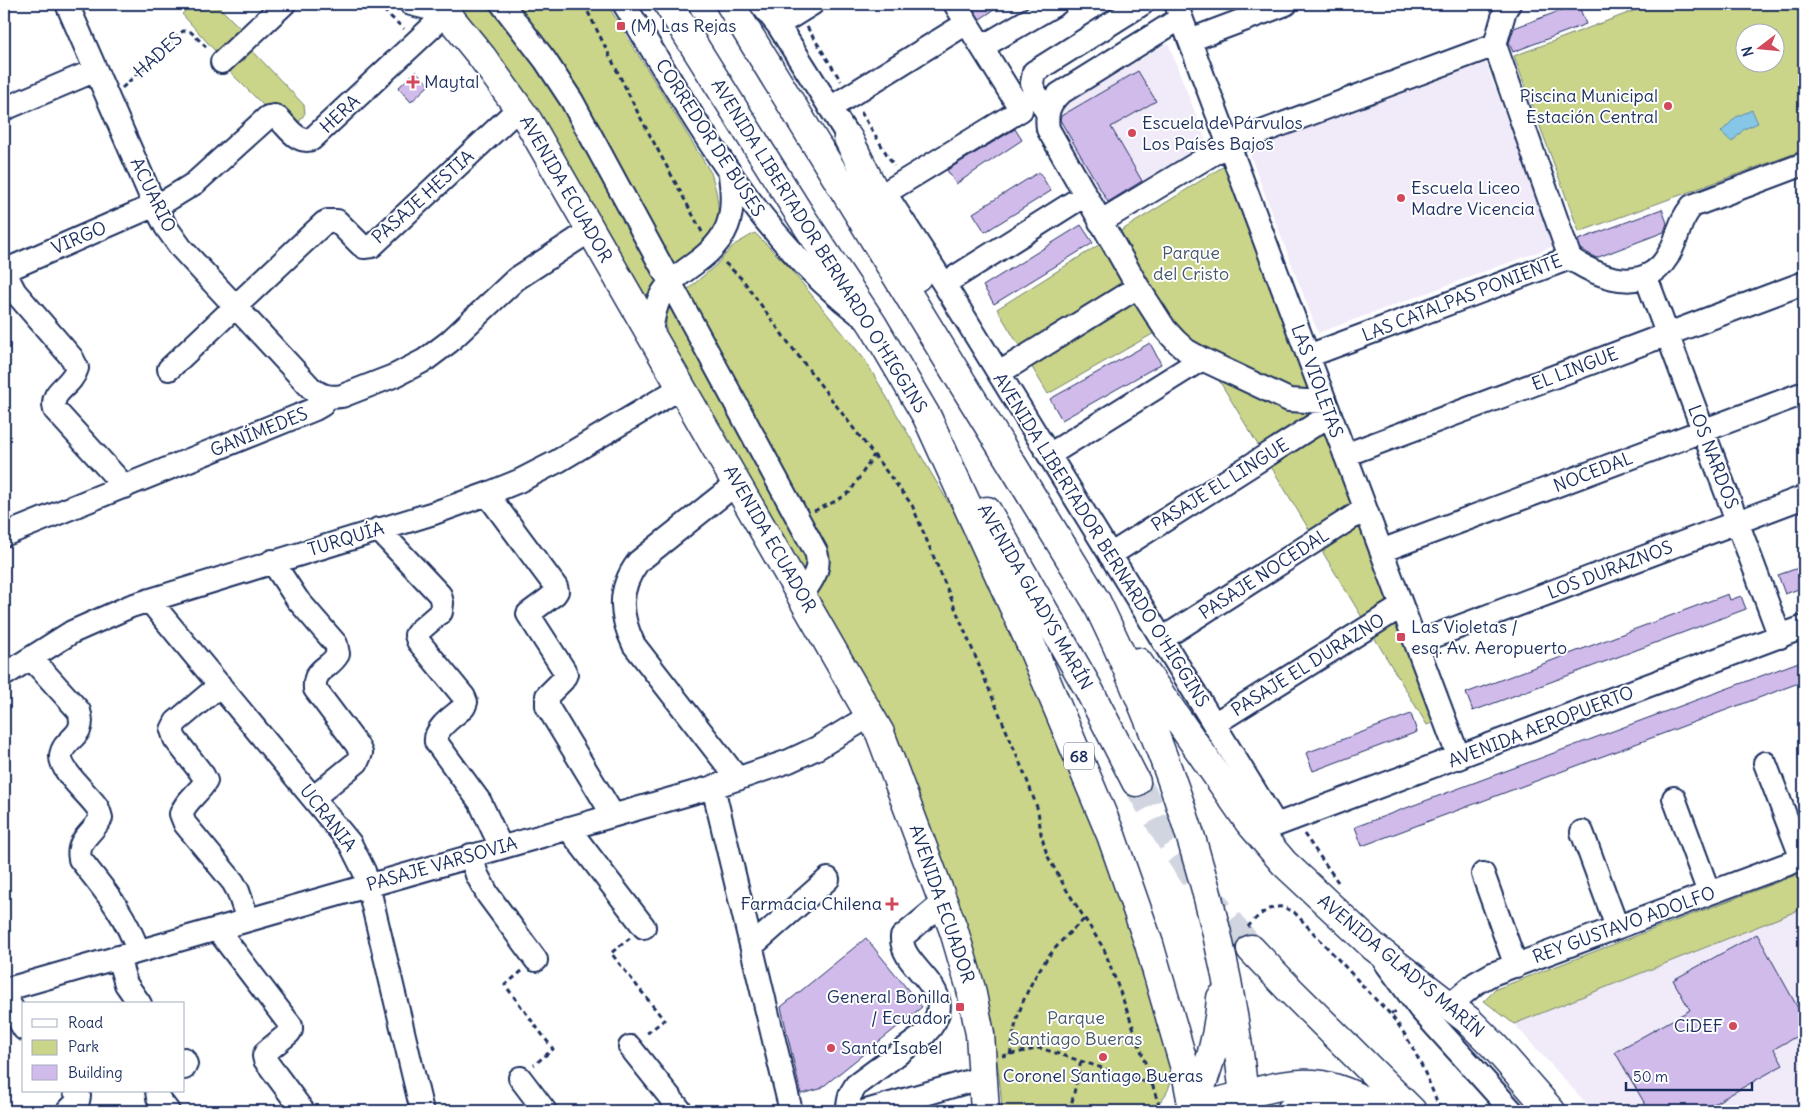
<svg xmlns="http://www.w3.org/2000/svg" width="1808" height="1115" font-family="Delius,sans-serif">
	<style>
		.built { fill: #f1ebf9 }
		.green { fill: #cad589; stroke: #728274; fill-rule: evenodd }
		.water { fill: #86c6e7; stroke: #5b8ab0 }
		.building { fill: #d1bbeb; stroke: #1b2f5e }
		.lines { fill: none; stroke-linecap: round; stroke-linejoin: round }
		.major-tunnel { stroke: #d1d5df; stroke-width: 28; stroke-dasharray: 28 14; stroke-linecap: butt }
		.minor-casing { stroke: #1b2f5e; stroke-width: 26 }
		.major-casing { stroke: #1b2f5e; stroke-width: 31 }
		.highway-casing { stroke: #1b2f5e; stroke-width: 31 }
		.path { stroke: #1b2f5e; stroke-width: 3; stroke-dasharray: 5 4; stroke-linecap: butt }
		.minor { stroke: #fff; stroke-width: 22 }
		.major { stroke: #fff; stroke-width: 28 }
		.highway { stroke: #fff; stroke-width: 28 }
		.poi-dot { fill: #d1495b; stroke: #fff; stroke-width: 2 }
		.labels { text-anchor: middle; stroke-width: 4; stroke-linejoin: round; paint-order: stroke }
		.shield { fill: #fff; stroke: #5f6d8e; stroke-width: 1 }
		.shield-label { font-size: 16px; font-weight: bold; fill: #1b2f5e }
		.poi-label { font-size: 18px; fill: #1b2f5e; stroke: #fff; text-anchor: start }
		.street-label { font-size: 18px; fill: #1b2f5e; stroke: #fff }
		.park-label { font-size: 18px; fill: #475869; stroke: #fff }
	</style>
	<rect width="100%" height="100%" fill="#fff"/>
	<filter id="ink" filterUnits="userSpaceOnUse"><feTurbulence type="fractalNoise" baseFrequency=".02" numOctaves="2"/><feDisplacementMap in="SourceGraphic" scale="10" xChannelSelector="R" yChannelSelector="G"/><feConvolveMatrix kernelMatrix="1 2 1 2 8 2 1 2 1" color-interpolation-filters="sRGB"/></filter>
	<g filter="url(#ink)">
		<path class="built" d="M1168,43L1208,146L1106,209L1053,120L1055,111Z
			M1486,63L1554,246L1318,333L1248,150Z
			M1804,908V1111H1593L1514,1024Z"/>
		<path class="green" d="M192,4H216L240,28L216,52L182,14Z
			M452,4H607L711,173C738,256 683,243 647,297Z
			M1652,4H1804V150L1579,232L1514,56ZM1746,32H1776V62H1746Z
			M247,45L304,105L305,113L298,124L279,121L224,66Z
			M1224,166L1434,722L1427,725L1214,372L1170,324L1048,394L997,309Z
			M755,233L787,265L865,360L975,548L1090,806L1143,954L1172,1068C1172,1088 1165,1100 1149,1111H1002C999,1048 982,988 966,927L666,332V308L716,265L734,245Z
			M1804,872V908L1514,1024L1484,1001L1496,989Z"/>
		<path class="water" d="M1752,110L1758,123L1744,129L1732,142L1721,132L1736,117Z"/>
		<path class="building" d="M970,4H1003L980,19Z
			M1578,4L1586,24L1513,52L1509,43L1514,28Z
			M416,71L429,85L411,102L398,88Z
			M1138,71L1156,101L1111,127L1142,181L1108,202L1060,120L1061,116Z
			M1015,129L1022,140L956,184L947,170Z
			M1039,172L1051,191L985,232L973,213Z
			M1662,209L1667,223L1664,232L1596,258L1581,249L1578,240Z
			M1081,225L1093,243L994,304L983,286Z
			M1150,343L1161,364L1062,420L1050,399Z
			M1804,566V587L1785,594L1778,575Z
			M1728,594L1730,600L1741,596L1746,609L1473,711L1466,693Z
			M1804,660V681L1362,846L1355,827Z
			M1411,714L1417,732L1313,771L1306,753Z
			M1757,934L1804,1019V1032L1774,1049L1783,1065L1701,1111H1649L1615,1052L1690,1010L1673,980Z
			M866,938L922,1007L820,1089L801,1094L781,1007Z"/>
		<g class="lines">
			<path class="major-tunnel" d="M1136,782C1154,812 1170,842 1190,870C1208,898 1230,923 1251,949"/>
			<g class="minor-casing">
				<path id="minor" d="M67,4L155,206L166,227L181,248L311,388C321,396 329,398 342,396L396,375L425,360L449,342L516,279L591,230
					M411,4L447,13
					M502,4L545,60L572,101L816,552C822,569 811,581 802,595
					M624,4C693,115 756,236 863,317
					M761,4L778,25L858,152
					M955,4L1021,110
					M1176,4L1459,758
					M1181,18L1059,94C1048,105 1046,114 1048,129L1138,287L1165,329L1175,340L1186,350L1202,359L1289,400L1325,402
					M778,25L812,4
					M1190,40L1286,4
					M1495,45L1570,258
					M1495,45L1505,10L1509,4
					M982,47L1056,4
					M222,62L284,4
					M830,108L967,23
					M4,109L96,70
					M1047,113L1033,88L1032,83L1034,72L1142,4
					M885,193L1021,110
					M892,204L944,284L1276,825L1804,627
					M1100,222L1229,144L1495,45
					M1570,258C1604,281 1651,296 1672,248C1680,231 1679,222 1692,206L1804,164
					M4,271L169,199L195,183L268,117L274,116L278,118C288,127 297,144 312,139L447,13
					M4,271L15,292L72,358L77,368C71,388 49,390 55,410L125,487
					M1646,277L1780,637
					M944,284L1085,195
					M651,336C652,321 655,305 663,292C671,280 683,272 694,264C729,239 736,217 730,175
					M1308,356L1570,258
					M169,369L324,223L328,221H337L361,245L364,247L372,246L519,108
					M999,373L1138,287
					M1049,455L1202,359
					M1345,455L1804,283
					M737,483L638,562C617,590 620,616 634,645L738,779
					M487,494L556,587L557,591L555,594L528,614L564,670L566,674L563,680L547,696V706L613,815
					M378,529L440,595L442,603L441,612L419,631L416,635L418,641L464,697L466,702L464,707C454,716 434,728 436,742L480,802L501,847
					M4,535L315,409L322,405L327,397
					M1381,551L1804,393
					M1110,555L1330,415
					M272,561L297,599L336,644L338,654C330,669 313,668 315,689L357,745L361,753L357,762L313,798
					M149,600L350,843L364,871L368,885L422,1111
					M1162,639L1365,509
					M1416,643L1804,497
					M31,658L79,711C88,738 63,737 61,756C60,771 89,795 97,807C99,810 100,814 101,818C92,834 76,840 80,859C105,891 125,913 138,951
					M4,675L72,632L131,606L434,513L487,494L519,481L558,461L682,387
					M220,685L176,722L172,730L175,739L203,775L206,781C198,794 186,800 181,814L185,824L233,882L238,891L248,920
					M1214,724L1402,606
					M1765,763L1802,859
					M713,787L791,1111
					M1674,798L1709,893
					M568,828L644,927
					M1582,832L1617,927
					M471,855L477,875L488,895L536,960
					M1483,874L1516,966
					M217,929L291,1026V1030L289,1033L266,1052L264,1056L265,1060L303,1111
					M752,946L828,879
					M118,957L126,984L140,1004
					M1386,963L1420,1009L1512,1111
					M4,990L713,787L789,761L817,748L871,715
					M5,990L10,1005L24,1029
					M1450,1005L1476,983L1492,974L1804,858
					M630,1047L681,1111
					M184,1059L186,1064L184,1068
					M520,1078L545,1111
					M157,1091L158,1098L168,1111
					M68,1111L78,1101L79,1096L75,1091
					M847,1111L850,1095L856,1085L925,1034C967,990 900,971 902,937L944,902
					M866,1111L984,1077"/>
			</g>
			<g class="major-casing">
				<path id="major" d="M439,4L482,57L528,121L880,733L954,931L971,989L980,1034L985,1111
					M668,4L802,218L873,325L927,417L1032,647L1111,835L1149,944L1186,1072L1193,1109
					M730,4L1096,601C1173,759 1226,920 1244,1095
					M848,138L917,277
					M987,511L1088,688L1136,782
					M1138,662L1249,822L1284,863L1374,947L1468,1020L1495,1047L1551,1111
					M1251,949L1290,990L1412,1111
					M1193,1109C1208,1069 1218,1041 1221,998
					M1188,1111C1205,1105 1223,1101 1240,1096C1303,1078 1325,1077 1383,1111"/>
			</g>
			<g class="highway-casing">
				<path id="highway" d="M1244,1095L1245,1111
					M1193,1109L1194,1111
					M1291,1111C1307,1099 1328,1096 1347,1093"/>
			</g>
			<path class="path" d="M377,4L404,29
				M584,4L638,113L702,232
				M807,27L841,81
				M122,88L183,31L191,32L209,50
				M861,112L894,166
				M725,263L743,280L784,337L912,505L1027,780L1038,810L1041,834L1047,855L1066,889L1104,949L1135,1032L1161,1111
				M814,511L836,501L850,492L874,455
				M1304,834L1338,882
				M1248,927C1254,919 1267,907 1278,907C1283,906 1289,910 1294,912L1378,1002C1408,1028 1426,1075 1441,1111
				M630,938L611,953L664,1020L645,1035
				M522,971L505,985L553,1049L534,1065
				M1391,1013L1400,1012
				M1010,1055C1013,1041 1014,1026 1019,1013C1031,976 1055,943 1085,919
				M1002,1056L1040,1048L1152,1084
				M1070,1111L1081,1061"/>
			<use href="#minor" class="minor"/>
			<use href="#major" class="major"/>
			<use href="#highway" class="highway"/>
		</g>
	</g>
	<g class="poi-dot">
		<rect x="616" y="21" width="10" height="10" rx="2.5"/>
		<path d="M410.5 74.5h5v5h5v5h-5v5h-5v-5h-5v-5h5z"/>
		<circle cx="1668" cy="106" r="5"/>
		<circle cx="1132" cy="133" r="5"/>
		<circle cx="1401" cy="198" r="5"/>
		<rect x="1396" y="632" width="10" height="10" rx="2.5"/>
		<path d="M889.5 896.5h5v5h5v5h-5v5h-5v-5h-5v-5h5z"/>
		<rect x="955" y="1002" width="10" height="10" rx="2.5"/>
		<circle cx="1733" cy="1026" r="5"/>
		<circle cx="831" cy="1048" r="5"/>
		<circle cx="1103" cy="1057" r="5"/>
	</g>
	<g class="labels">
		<rect class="shield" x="1064" y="742.5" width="30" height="27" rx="4"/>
		<g class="shield-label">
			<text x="1079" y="762">68</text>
		</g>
		<g class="poi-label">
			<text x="631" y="32">(M) Las Rejas</text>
			<text x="424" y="88">Maytal</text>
			<text x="1658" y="102" text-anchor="end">Piscina Municipal<tspan x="1658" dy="21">Estación Central</tspan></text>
			<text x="1142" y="129">Escuela de Párvulos<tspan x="1142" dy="21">Los Países Bajos</tspan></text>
			<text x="1411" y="194">Escuela Liceo<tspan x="1411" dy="21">Madre Vicencia</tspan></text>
			<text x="1411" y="633">Las Violetas /<tspan x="1411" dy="21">esq. Av. Aeropuerto</tspan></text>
			<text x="882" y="910" text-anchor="end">Farmacia Chilena</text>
			<text x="950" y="1003" text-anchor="end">General Bonilla<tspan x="950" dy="21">/ Ecuador</tspan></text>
			<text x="1723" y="1032" text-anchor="end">CiDEF</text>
			<text x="841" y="1054">Santa Isabel</text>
			<text x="1103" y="1082" text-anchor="middle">Coronel Santiago Bueras</text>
		</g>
		<g class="street-label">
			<text transform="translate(158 55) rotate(-42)" y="6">HADES</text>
			<text transform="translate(340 114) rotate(-43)" y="6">HERA</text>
			<text transform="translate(710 138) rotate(57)" y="6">CORREDOR DE BUSES</text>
			<text transform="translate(566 189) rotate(60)" y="6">AVENIDA ECUADOR</text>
			<text transform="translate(153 195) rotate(64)" y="6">ACUARIO</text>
			<text transform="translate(423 197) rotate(-42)" y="6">PASAJE HESTIA</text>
			<text transform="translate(79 238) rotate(-23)" y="6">VIRGO</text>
			<text transform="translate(819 246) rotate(58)" y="6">AVENIDA LIBERTADOR BERNARDO O'HIGGINS</text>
			<text transform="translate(1462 298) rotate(-21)" y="6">LAS CATALPAS PONIENTE</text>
			<text transform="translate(1575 369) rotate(-21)" y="6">EL LINGUE</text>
			<text transform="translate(1317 381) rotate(70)" y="6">LAS VIOLETAS</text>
			<text transform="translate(259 432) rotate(-22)" y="6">GANÍMEDES</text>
			<text transform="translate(1713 457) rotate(69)" y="6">LOS NARDOS</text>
			<text transform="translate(1593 472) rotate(-21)" y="6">NOCEDAL</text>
			<text transform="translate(1220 485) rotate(-32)" y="6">PASAJE EL LINGUE</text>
			<text transform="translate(346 539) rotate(-17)" y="6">TURQUÍA</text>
			<text transform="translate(770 539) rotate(60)" y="6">AVENIDA ECUADOR</text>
			<text transform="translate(1101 540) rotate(58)" y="6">AVENIDA LIBERTADOR BERNARDO O'HIGGINS</text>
			<text transform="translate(1610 570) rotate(-21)" y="6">LOS DURAZNOS</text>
			<text transform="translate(1264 574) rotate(-33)" y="6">PASAJE NOCEDAL</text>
			<text transform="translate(1035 597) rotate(60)" y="6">AVENIDA GLADYS MARÍN</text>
			<text transform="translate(1308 665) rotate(-32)" y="6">PASAJE EL DURAZNO</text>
			<text transform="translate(1541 727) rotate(-21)" y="6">AVENIDA AEROPUERTO</text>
			<text transform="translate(328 818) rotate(52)" y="6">UCRANIA</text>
			<text transform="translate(442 864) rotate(-16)" y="6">PASAJE VARSOVIA</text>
			<text transform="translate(942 904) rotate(71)" y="6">AVENIDA ECUADOR</text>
			<text transform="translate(1624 925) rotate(-20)" y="6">REY GUSTAVO ADOLFO</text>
			<text transform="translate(1401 966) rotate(40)" y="6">AVENIDA GLADYS MARÍN</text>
		</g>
		<g class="park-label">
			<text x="1191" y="259">Parque<tspan x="1191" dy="21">del Cristo</tspan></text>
			<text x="1076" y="1024">Parque<tspan x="1076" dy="21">Santiago Bueras</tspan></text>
		</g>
	</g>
	<rect width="1808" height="1115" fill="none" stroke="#fff" stroke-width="20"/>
	<rect x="10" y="10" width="1788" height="1095" fill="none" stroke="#1b2f5e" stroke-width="2" filter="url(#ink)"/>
	<rect x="22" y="1002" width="162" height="90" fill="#ffffff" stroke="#a4acbf"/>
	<rect x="32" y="1019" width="25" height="8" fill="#ffffff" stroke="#a4acbf"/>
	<text x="68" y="1028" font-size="15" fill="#1b2f5e">Road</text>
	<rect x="32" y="1040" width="25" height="15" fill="#cad589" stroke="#a4acbf"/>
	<text x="68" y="1052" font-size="15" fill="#1b2f5e">Park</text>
	<rect x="32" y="1065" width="25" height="15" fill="#d1bbeb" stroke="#a4acbf"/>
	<text x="68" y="1078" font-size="15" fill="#1b2f5e">Building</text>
	<g transform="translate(1760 48) rotate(254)"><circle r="24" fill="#ffffff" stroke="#a4acbf"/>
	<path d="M0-4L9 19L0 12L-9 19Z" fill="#d1495b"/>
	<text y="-8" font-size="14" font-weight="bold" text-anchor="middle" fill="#1b2f5e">N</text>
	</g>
	<path d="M1626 1082v8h126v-8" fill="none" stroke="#1b2f5e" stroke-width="2.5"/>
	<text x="1633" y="1082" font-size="15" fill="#1b2f5e" stroke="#ffffff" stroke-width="4" paint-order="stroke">50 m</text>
</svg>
